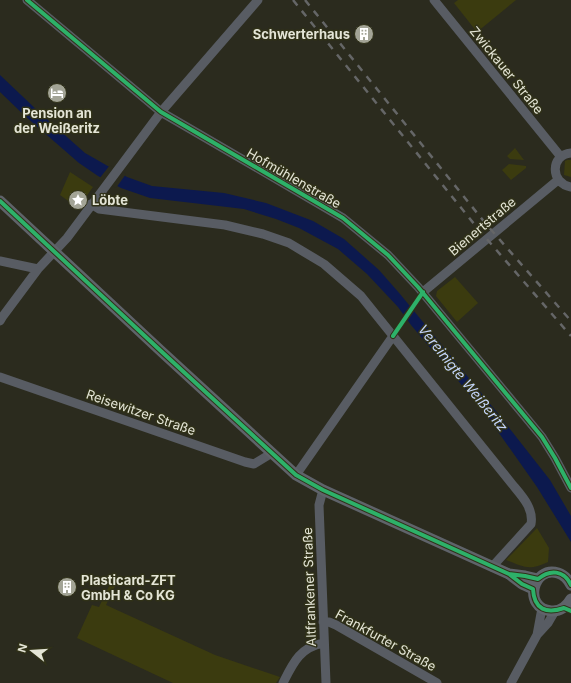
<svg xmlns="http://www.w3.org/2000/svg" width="571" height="683" font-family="Inter,sans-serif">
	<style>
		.green { fill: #3b3b0f }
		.water { fill: #0c194e }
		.pier { fill: #2b2b1e }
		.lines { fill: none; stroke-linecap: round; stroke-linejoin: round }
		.minor { stroke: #585c63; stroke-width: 9 }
		.major { stroke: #5f636a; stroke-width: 11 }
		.rail { stroke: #656667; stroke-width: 2.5; stroke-dasharray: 7 7; stroke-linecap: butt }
		.cycleway-casing { stroke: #303118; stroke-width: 6 }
		.cycleway { stroke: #2db169; stroke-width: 4 }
		.labels { text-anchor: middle; stroke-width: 3; stroke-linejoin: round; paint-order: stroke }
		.poi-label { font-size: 13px; font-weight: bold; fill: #e4e5d6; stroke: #303118; text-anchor: start }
		.street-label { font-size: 13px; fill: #e4e5d6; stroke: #303118 }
		.water-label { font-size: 14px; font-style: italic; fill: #c4d5fb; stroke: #303118 }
	</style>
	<rect width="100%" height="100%" fill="#2b2b1e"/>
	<path class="green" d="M458,0H516L477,32L454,3Z
		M515,148L524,160L510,159L507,156Z
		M567,160H571V177L564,175L565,161Z
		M509,164L526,166V168L511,180L502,170Z
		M70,172L93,187L78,208L60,195Z
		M455,277L478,303L457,322L436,296L437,291Z
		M537,528L549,548L548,562C529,571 524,567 506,560Z
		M111,582L116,584L106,605L215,655L280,677L276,683H173L77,638L92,605L99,607Z"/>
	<path class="water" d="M0,75L40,113L85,153L127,177L152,186L224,193L266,203L313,221L344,239L379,270L400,294L495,410L550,480L571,516V542L537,487L482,409L411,325L398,307L367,274L338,249L299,228L276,219L244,209L150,198L121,188L98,176L79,163L25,116L0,92Z"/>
	<path class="pier" d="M110,165L126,174L116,188L99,179Z
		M411,304L415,310L407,322L402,316Z"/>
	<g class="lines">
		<path class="minor" d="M27,0L161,112L343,218L388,255L418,287L542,437L555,458L571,488
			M434,0L561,157
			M571,153C550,155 550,183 571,187
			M91,204L99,209L225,225L263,234L289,243L324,264L361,296L512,484C521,495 534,508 531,524L492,567
			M0,261L38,269
			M423,292L558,180
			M0,321L3,316L38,269L67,238L161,112L258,0
			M0,377L245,462L254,464L272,453
			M296,475L393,336
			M323,490L319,505L326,683
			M323,622H329L336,625L437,683
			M537,635L542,608
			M283,683C293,663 300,647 324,643
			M511,683L537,635L548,623L555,611"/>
		<path class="major" d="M0,201L162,352L296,475L323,490L509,574L522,584L533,589
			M509,574L525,576L538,579
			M571,585C568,579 564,575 558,573C533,565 522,608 551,611C560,612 567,606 571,599"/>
		<path class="rail" d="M293,0L479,230L571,336
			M305,0L486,224L571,321"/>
		<g class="cycleway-casing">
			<path id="cycleway" d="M27,0L161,112L343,218L388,255L418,287L542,437L555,458L571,488
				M0,201L162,352L296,475L323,490L509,574L522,584L533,589C534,610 547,614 564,608L571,611
				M393,336L423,292
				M509,574L525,576L538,579C550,569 564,570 571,585"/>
		</g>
		<use href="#cycleway" class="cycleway"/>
	</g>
	<defs>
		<g id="building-disc" transform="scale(1)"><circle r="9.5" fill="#a3a496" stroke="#303118"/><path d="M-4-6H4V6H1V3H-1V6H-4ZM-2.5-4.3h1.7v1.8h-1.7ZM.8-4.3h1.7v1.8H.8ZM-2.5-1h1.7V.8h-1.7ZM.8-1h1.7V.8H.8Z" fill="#fff"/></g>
		<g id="hotel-disc" transform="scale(1)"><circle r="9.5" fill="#a3a496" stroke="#303118"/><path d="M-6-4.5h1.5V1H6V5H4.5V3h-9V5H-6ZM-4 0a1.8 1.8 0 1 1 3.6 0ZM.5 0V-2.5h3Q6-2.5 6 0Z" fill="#fff"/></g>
		<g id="sight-disc" transform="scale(1)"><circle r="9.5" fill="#a3a496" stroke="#303118"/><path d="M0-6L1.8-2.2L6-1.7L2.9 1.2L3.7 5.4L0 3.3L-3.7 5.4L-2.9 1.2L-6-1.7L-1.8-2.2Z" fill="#fff"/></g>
	</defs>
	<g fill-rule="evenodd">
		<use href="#building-disc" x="364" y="34"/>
		<use href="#hotel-disc" x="57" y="93"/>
		<use href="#sight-disc" x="78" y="200"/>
		<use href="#building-disc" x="67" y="587"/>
	</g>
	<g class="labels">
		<g class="poi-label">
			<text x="350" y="39" text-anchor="end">Schwerterhaus</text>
			<text x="57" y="118" text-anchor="middle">Pension an<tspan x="57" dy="15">der Weißeritz</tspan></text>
			<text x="92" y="205">Löbte</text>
			<text x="81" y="585">Plasticard-ZFT<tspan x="81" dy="15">GmbH &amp; Co KG</tspan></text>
		</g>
		<g class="street-label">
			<text transform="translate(507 70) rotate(51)" y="5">Zwickauer Straße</text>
			<text transform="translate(294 178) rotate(30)" y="5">Hofmühlenstraße</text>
			<text transform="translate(482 226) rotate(-40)" y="5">Bienertstraße</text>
			<text transform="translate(141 412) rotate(19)" y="5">Reisewitzer Straße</text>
			<text transform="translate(309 587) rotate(-92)" y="5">Altfrankener Straße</text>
			<text transform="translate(386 640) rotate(29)" y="5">Frankfurter Straße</text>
		</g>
		<g class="water-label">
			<text transform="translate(463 378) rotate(51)" y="5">Vereinigte Weißeritz</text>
		</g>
	</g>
	<g transform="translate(32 651) rotate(287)" stroke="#303118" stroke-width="3" paint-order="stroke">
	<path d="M0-3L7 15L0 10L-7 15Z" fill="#e4e5d6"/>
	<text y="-6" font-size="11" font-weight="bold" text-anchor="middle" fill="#e4e5d6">N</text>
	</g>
</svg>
